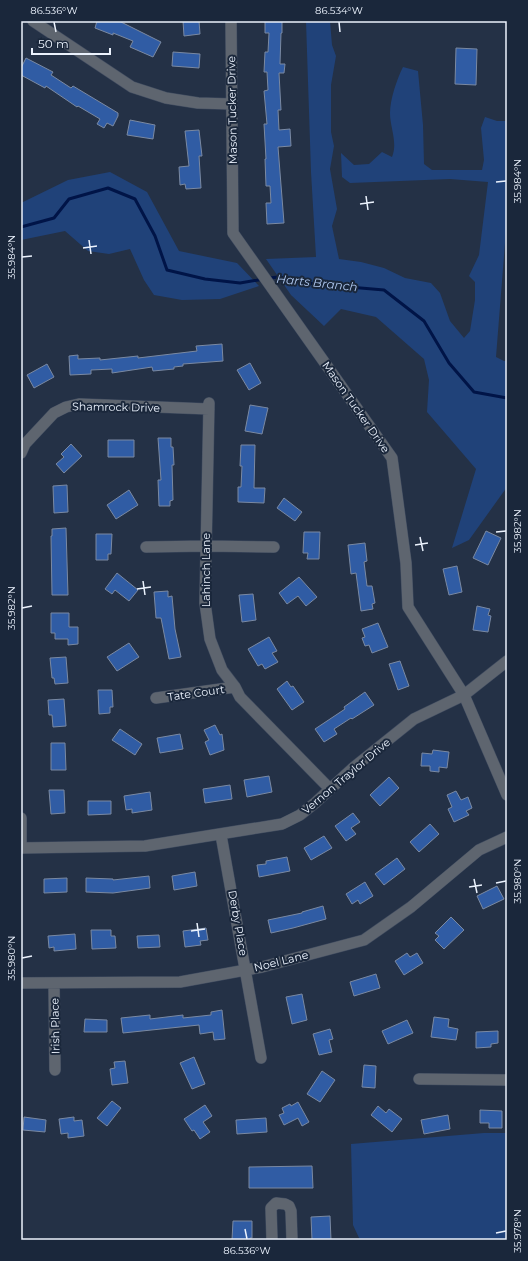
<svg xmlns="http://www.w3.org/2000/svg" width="528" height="1261" font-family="Montserrat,sans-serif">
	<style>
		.green { fill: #204279 }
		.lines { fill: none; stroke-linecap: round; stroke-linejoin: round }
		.stream { stroke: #001447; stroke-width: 3 }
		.building { fill: #305ca4; stroke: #7a89a2 }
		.minor-casing { stroke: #404c60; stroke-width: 12 }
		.minor { stroke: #5e656f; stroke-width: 11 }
		.ticks { fill: none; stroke: #ebf2fd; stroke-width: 1.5 }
		.labels { text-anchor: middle; stroke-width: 4; stroke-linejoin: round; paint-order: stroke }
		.street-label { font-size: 11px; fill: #ebf2fd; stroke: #1a273b }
		.water-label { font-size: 12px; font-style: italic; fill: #b0c8f0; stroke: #1a273b }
		.neatline { fill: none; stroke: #ebf2fd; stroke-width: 1.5 }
		.ticks-label { font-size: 10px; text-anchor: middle; fill: #ebf2fd }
	</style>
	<rect width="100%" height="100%" fill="#243146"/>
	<path class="green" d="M306,21H330L332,45L336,56L331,85V132L334,146L330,169L337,209L332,226L339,259L361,262L384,268L405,278L431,283L440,293L450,321L464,338L470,331L475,300V282L469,276L479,255L488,182L450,179L350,183L342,177L341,153L354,165L369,164L382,152L392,157C398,142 390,128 390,113C390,99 397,79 403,67L418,71L423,125L424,164L432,170H482L484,160L481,128L485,117L497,121H507V218L496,357L504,361H507V487L469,540L452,548L476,469L427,412L429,380L424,359L376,317L341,309L324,326L291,295L266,259L316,257L311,172Z
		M110,172L147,192L179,251L237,263L259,286L220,299L182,300L154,295L144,280L130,249L109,254L88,251L65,231L21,240V203L68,180Z
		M484,1133H507V1240H360L353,1225L351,1144Z"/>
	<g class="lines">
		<path class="stream" d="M21,227L54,218L69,199L108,188L135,199L155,236L167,270L205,279L240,283L264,279
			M269,278L279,277L314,284L384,290L424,321L449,363L474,392L507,398"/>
	</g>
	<path class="building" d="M97,21H119L161,42L153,57L130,47L133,41L113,33V35L95,28Z
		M183,21H199L200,34L184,36Z
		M265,21H282V33H281L280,64H285L284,73H279L281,110H278L279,130L290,129L291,146L278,147L284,223L267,224L266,203H271L270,186H266L265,159H266L264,124H267L264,91L268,90L267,72H264L265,52H268L269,33H265Z
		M456,48L477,49L476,85L455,84Z
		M173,52L200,54L199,68L172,66Z
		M26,58L53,72L51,75L71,88L73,86L118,113V116L113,126L107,123L104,128L97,124L100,119L78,106L77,107L46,86L45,88L21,75V68Z
		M130,120L155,125L153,139L127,135Z
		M199,130L202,156H199L201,188L186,189L185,184L180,185L179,167L189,166L185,131Z
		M222,344L223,361L183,364V366L174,367V369L153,371L152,367L112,373V369L91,370V374L70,375L69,356L78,355V359L100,358V360L138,356V358L197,351L196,346Z
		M250,363L261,383L249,390L237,370Z
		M47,364L54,377L34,388L27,375Z
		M250,405L268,408L262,434L245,431Z
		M158,438H171V447H173L174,465H172L173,500L170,501V506H159L158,480H161Z
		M108,440H134V457H108Z
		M71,444L82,456L64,473L56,464L64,457L61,454Z
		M241,445H255L254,488H265L264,503L238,502V487H241L242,466H240Z
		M67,485L68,512L54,513L53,486Z
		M129,490L138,505L116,519L107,505Z
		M284,498L302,512L295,521L277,508Z
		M66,528L68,595H52L51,536H52V529Z
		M486,531L501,538L488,565L473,558Z
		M304,532H320L319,559H307L308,553H303Z
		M96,534H112L111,554H108V560H96Z
		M365,543L367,561L364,562L367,586H372L375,603L372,604L373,609L361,611L356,573L351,574L348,545Z
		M457,566L462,592L449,595L443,569Z
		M117,573L138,590L129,601L115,590L112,594L105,589Z
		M299,577L317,597L306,606L298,596L287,604L279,593Z
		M168,591V597L172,596L175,629L181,657L169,659L161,618H156L154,592Z
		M253,594L256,620L242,622L239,595Z
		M477,606L490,609L488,615L491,616L488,632L473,630Z
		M51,613H69V627H78V644L68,645V639H55V633H51Z
		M378,623L388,647L372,653L369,645L365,646L362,638L365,637L362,629Z
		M269,637L277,651L272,653L278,662L265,669L262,664L258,666L248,649Z
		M129,643L139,657L117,671L107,657Z
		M66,657L68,683L55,684L54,678H52L50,658Z
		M400,661L409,686L398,690L389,664Z
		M287,681L291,687L293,686L304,702L292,710L277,689Z
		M98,690H112L113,707H110V713L99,714Z
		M365,692L374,705L352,719L351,718L334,729L337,734L324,742L315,729L345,709L344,707Z
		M64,699L66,726L53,727L52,715H49L48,700Z
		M215,725L220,735L222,734L224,750L210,755L205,742L209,740L204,730Z
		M120,729L142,744L135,755L112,740Z
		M180,734L183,749L160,753L157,738Z
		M51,743H65L66,770H51Z
		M433,750L449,752L447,768L439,767V772L430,771V766H421L422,753L432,754Z
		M269,776L272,792L247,797L244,780Z
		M389,777L399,788L380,806L370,795Z
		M230,785L232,799L205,803L203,789Z
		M49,790H64L65,813L51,814Z
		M456,791L461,800L468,797L472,808L466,811L469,815L454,822L448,809L452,807L447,795Z
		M150,792L152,810L132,813V809L126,810L124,796Z
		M88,801H111V814L88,815Z
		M353,813L360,822L351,828L356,834L346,841L335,826Z
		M430,824L439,834L419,852L410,842Z
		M324,836L332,848L311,860L304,848Z
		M287,857L290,871L259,877L257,865L266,864V861Z
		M397,858L405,869L384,885L375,874Z
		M195,872L197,886L174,890L172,876Z
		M149,876L150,888L113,893L86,892V878L113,879V880Z
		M67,878V892L44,893V879Z
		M365,882L373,896L360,904L358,900L352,904L346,894Z
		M497,886L504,899L483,909L477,896Z
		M323,906L326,919L293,928L271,933L268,920L302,913V912Z
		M451,917L464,930L444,949L435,940L439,936L435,933Z
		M206,928L208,940L200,941L201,945L185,947L183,931Z
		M91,930H111V936H115L116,948L92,949Z
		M75,934L76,949L54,951V947L49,948L48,936Z
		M159,935L160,947L138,948L137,936Z
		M407,953L410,957L417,953L423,963L404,975L395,961Z
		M376,974L380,988L354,996L350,982Z
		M302,994L307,1020L292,1024L286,997Z
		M222,1010L225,1039L214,1040L213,1032L200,1034L199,1025L123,1033L121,1018L150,1015V1019L183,1015V1018L211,1015V1012Z
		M434,1017L449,1019L448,1027L458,1029L456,1040L431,1037Z
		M85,1019L107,1020V1032H84Z
		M407,1020L413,1033L388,1044L382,1031Z
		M330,1029L333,1039L329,1040L332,1052L319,1055L313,1034Z
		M498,1031V1043L491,1044V1047L476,1048V1032Z
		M194,1057L205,1084L192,1089L180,1063Z
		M125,1061L128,1083L112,1085L110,1069L115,1068L114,1062Z
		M364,1065L376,1066L375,1088L362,1087Z
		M322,1071L335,1080L320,1102L307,1094Z
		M112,1101L121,1108L107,1126L97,1118Z
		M298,1102L309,1122L302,1126L298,1118L284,1125L279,1115L284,1113L282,1108L290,1104L291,1106Z
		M205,1105L212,1116L203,1122L210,1132L200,1139L194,1130L192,1131L184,1119Z
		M378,1106L386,1113L389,1109L402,1119L392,1132L371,1115Z
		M480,1110L502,1111V1128H489V1123H480Z
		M448,1115L450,1129L424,1134L421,1120Z
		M24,1117L46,1120L45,1132L23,1130Z
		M74,1117V1121L82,1120L84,1136L68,1138V1133L61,1134L59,1119Z
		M266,1118L267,1132L237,1134L236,1120Z
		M312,1166L313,1188H249V1167Z
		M330,1216L331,1240H312L311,1217Z
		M233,1221H252V1238H250V1240H232Z"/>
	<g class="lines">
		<g class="minor-casing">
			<path id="minor" d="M33,21L132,87L166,98L198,103L232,104
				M231,21L233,233L392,458L406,563L408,607L464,695L507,795
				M209,403L205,603L210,639L222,670L235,687L240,697L330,789
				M21,453L25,444L54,413L66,407L79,404L209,409
				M146,547L206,546L274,547
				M156,698L235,687
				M21,818V848
				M221,835L261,1058
				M21,848L145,846L282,824L300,815L315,803L353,768L414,719L464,695L507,661
				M21,983L180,982L262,967L364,940L411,907L479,850L507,837
				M54,983L55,1070
				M419,1079L507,1080
				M272,1240L271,1208L276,1203L285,1204L289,1206L291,1211L292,1240"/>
		</g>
		<use href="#minor" class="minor"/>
	</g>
	<path class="ticks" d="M54,22L56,32M339,22L340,32M496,182L506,181M366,196L368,210M360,204L374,202M89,240L91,254M83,248L97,246M22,257L32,256M496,532L506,531M420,537L423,551M415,545L428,543M143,581L145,595M137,589L151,587M22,608L32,606M474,879L477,893M496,883L506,881M469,887L482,885M197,923L199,937M191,931L205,929M22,958L32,956M245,1229L247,1239M496,1233L506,1231"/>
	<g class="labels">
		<g class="street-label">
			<text transform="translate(232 110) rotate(-91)" y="4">Mason Tucker Drive</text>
			<text transform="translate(116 407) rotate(1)" y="4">Shamrock Drive</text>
			<text transform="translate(356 407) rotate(55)" y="4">Mason Tucker Drive</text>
			<text transform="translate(206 570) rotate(-90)" y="4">Lahinch Lane</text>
			<text transform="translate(196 693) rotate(-8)" y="4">Tate Court</text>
			<text transform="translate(346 776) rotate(-40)" y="4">Vernon Traylor Drive</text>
			<text transform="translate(238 923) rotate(80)" y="4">Derby Place</text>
			<text transform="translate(281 961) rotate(-14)" y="4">Noel Lane</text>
			<text transform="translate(55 1026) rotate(-91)" y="4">Irish Place</text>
		</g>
		<g class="water-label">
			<text transform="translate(317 283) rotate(6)" y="4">Harts Branch</text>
		</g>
	</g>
	<rect width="528" height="1261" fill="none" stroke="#1a273b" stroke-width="44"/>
	<path d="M32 48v6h78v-6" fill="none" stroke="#ebf2fd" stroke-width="2"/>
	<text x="38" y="48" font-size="12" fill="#ebf2fd" stroke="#1a273b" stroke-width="3" paint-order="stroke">50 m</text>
	<rect x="22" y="22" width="484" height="1217" class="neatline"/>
	<g class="ticks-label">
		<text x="54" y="14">86.536°W</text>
		<text x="339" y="14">86.534°W</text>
		<text transform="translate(517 181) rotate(-90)" y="4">35.984°N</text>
		<text transform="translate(11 257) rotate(-90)" y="4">35.984°N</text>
		<text transform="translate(517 531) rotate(-90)" y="4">35.982°N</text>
		<text transform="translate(11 608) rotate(-90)" y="4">35.982°N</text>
		<text transform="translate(517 881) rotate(-90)" y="4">35.980°N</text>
		<text transform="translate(11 958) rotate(-90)" y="4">35.980°N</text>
		<text transform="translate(517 1231) rotate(-90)" y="4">35.978°N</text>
		<text x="247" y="1254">86.536°W</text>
	</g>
</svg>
